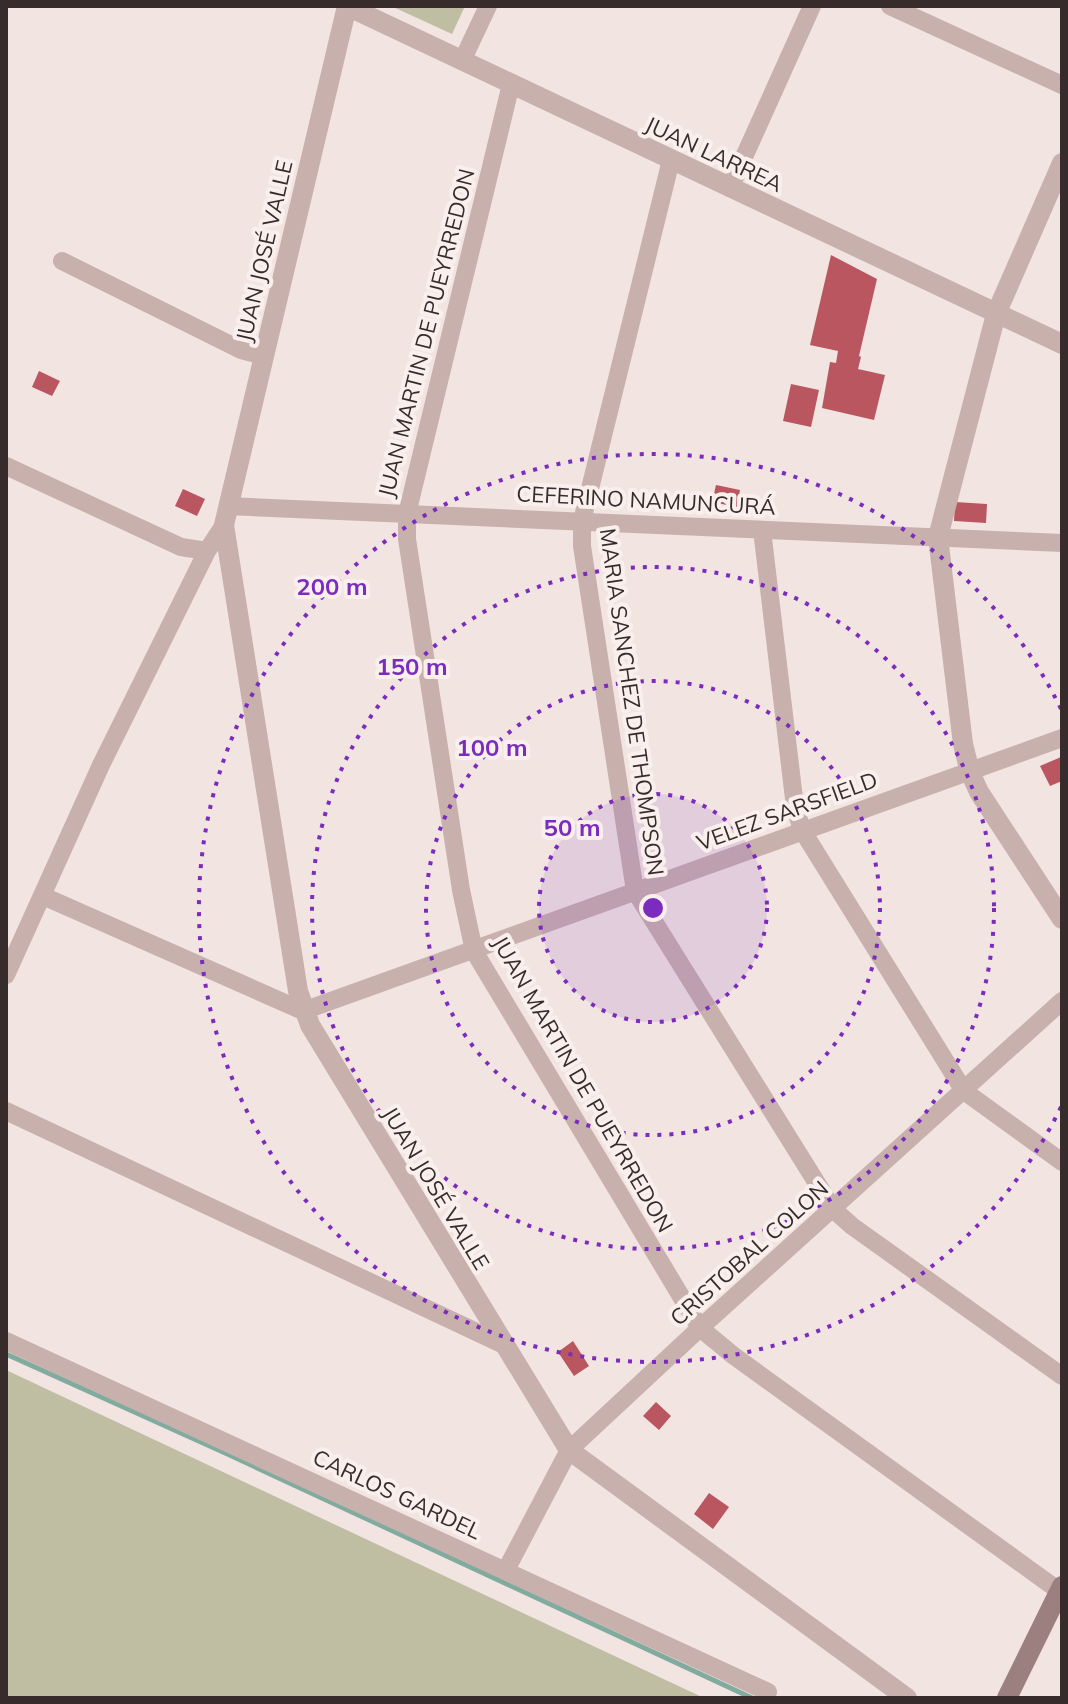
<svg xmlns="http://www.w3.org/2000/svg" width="1068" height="1704" font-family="Mulish,sans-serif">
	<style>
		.green { fill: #bfbea2 }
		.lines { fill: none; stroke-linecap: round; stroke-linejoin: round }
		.stream { stroke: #82ab9f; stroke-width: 5 }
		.building { fill: #ba5660 }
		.minor { stroke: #c8b0ad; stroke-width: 18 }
		.tertiary { stroke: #c8b0ad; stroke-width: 20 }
		.secondary { stroke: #9c7f7f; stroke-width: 20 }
		.ring { fill: none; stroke: #7b2cbf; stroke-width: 4; stroke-dasharray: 4 8 }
		.labels { text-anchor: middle; stroke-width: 8; stroke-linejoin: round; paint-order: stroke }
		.street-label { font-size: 22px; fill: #372b2c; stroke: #f9efed }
		.centre { fill: #7b2cbf; stroke: #f9efed; stroke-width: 4 }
		.ring-label { font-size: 24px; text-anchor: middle; font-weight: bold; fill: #7b2cbf; stroke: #f9efed; stroke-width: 8; stroke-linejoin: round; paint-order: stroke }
	</style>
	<rect width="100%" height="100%" fill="#f1e4e1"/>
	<path class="green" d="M391,6H465L452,34Z
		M6,1370L704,1698H6Z"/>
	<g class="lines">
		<path class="stream" d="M6,1354L223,1452L752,1698"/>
	</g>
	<path class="building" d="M831,255L877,279L859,356L861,357L858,369L885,375L874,420L822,408L830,362L836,363L838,351L810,345Z
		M39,371L60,381L52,396L32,387Z
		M791,384L819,390L811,427L783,421Z
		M716,485L740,490L737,507L712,502Z
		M183,489L205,499L197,516L175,506Z
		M955,502L987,504L986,523L954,521Z
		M1061,757L1062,781L1050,786L1040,766Z
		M573,1341L589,1366L574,1376L558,1352Z
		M656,1402L671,1416L659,1430L643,1416Z
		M709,1493L729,1507L713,1529L694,1514Z"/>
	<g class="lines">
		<path class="minor" d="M890,6L1062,85
			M462,61L488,6
			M511,84L407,514V539L461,890L474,951L700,1328L734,1356L1062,1593
			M671,160L582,521V546L635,891L833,1209L852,1226L1062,1376
			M730,188L812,6
			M62,261L241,350L264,356
			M6,466L181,547L207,551
			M228,506L1062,543
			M762,530L795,807L802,830L964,1091L1062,1162
			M43,896L303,1011L1062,738
			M6,975L101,765L207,551L224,525
			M6,1111L502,1344
			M6,1341L768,1692
			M506,1570L569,1450L700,1328L1062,1001"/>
		<path class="tertiary" d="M1062,163L996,314L938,537L963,744L970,772L979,792L1062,919
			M907,1698L569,1450L310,1025L298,991L224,525L347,6L1062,344"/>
		<path class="secondary" d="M1007,1698L1062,1586"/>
	</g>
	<circle cx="653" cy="908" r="114" fill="#7b2cbf" fill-opacity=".12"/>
	<g class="ring">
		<circle cx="653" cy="908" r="114"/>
		<circle cx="653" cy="908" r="227"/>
		<circle cx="653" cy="908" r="341"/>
		<path d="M1061 1107A454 454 0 1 1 1061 709"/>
	</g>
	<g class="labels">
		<g class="street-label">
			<text transform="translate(714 154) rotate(25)" y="8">JUAN LARREA</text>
			<text transform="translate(264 251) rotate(-77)" y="8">JUAN JOSÉ VALLE</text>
			<text transform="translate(426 333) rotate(-76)" y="8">JUAN MARTIN DE PUEYRREDON</text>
			<text transform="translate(646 500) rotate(3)" y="8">CEFERINO NAMUNCURÁ</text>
			<text transform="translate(632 702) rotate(82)" y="8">MARIA SANCHEZ DE THOMPSON</text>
			<text transform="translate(787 811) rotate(-20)" y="8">VELEZ SARSFIELD</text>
			<text transform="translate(583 1084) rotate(60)" y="8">JUAN MARTIN DE PUEYRREDON</text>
			<text transform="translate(436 1188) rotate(59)" y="8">JUAN JOSÉ VALLE</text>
			<text transform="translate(749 1253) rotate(-42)" y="8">CRISTOBAL COLON</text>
			<text transform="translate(397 1494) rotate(25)" y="8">CARLOS GARDEL</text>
		</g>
	</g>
	<circle cx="653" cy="908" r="12" class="centre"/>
	<g class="ring-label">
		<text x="332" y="595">200 m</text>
		<text x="412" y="675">150 m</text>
		<text x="492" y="756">100 m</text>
		<text x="572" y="836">50 m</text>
	</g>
	<rect width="1068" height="1704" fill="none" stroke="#372b2c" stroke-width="16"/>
</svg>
